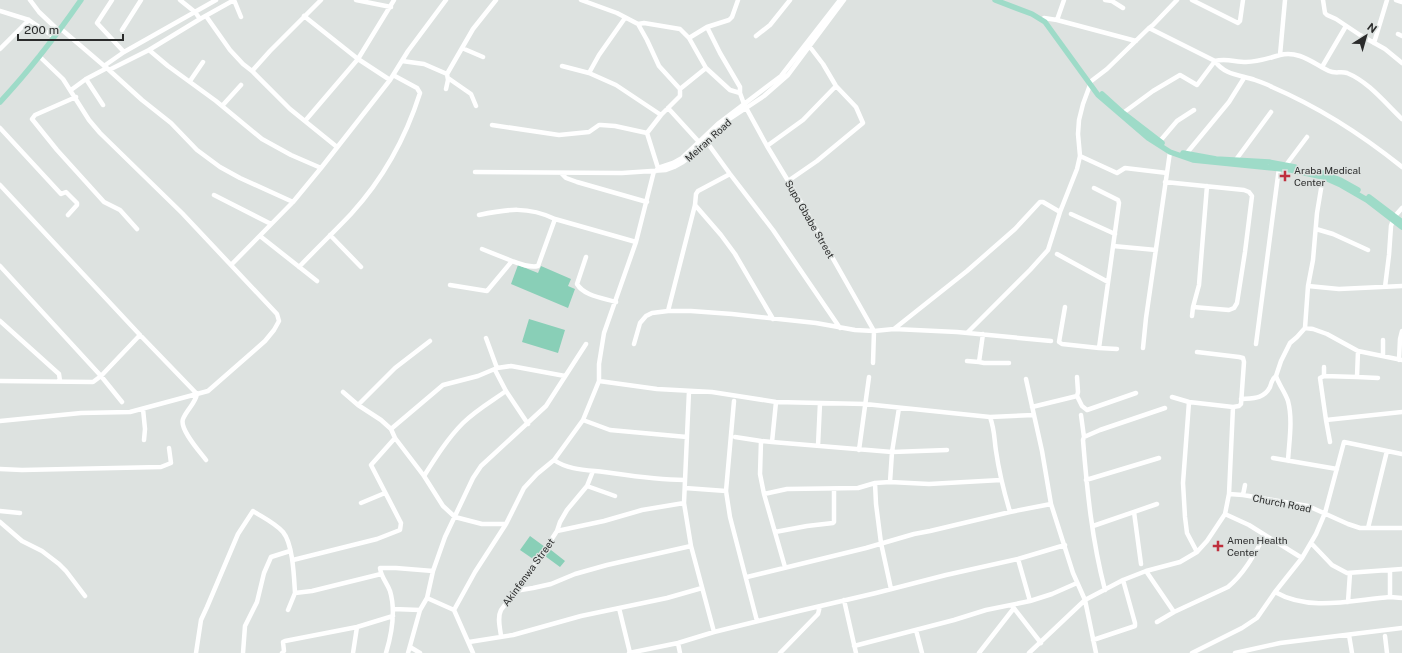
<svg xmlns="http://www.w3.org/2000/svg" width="1402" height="653" font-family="'Public Sans',sans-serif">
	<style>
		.green { fill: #89cfb7 }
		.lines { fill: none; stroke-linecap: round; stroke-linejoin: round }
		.minor { stroke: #fff; stroke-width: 4.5 }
		.major { stroke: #9edbc8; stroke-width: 5.5 }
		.poi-dot { fill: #bf2f3d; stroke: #dde2e0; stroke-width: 1.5 }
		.labels { text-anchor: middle; stroke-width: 3; stroke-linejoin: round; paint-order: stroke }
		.street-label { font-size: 10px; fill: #2a2b2b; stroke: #dde2e0 }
		.poi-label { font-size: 10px; fill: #2a2b2b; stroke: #dde2e0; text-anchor: start }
	</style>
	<rect width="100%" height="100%" fill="#dde2e0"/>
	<path class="green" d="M518,265L538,273L541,266L571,279L568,286L575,289L568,308L511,284Z
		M529,319L565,330L558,353L522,342Z
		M530,536L545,547L536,561L520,550Z
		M551,550L565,561L560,567L545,556Z"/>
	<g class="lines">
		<path class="minor" d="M30,0L39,12L59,31
			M112,0L97,23L124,52
			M180,0L195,12L200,19
			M234,0L241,17
			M356,0L391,7
			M581,0L617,13L638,24L647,40L659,66L680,89
			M738,0L732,17L729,20L707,27L720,53L740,87V93L744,104L767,146L802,204L874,331L873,363
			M1105,0L1112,1L1123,8
			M1192,0L1238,23L1240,21L1243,0
			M1323,0L1325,13L1327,15L1336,19L1360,35L1385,49L1402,63
			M1396,0L1402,2
			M0,11L29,20L54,37
			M206,16L230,50L243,64L252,71L290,109L337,147
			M304,16L358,59L390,80
			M1044,18L1057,20L1136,41
			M1057,20L1064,0
			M638,24L644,23L680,29L689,38L706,68L730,90L740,93
			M1149,28L1215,61C1224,75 1241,75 1255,80C1261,82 1267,84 1272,87C1321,108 1361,134 1402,167
			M61,29L109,70L142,100L171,123L197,150L220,167L240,178L293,202
			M122,30L141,0
			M1398,34L1402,36
			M756,36L770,25L790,0
			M689,38L707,27
			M1374,43L1387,0
			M462,48L483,57
			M0,49L29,20
			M149,50L168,66L216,101L262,139L291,155L321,168
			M1280,55C1298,50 1313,63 1329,71C1335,74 1341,71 1347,73C1369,82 1385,103 1402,119
			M402,61L424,64L447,74
			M104,66L124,52L216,0
			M562,66L589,73L616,85L661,115
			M1322,67L1346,26
			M109,70L149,50L200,19L234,0
			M252,71L270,51L321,0
			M589,73L599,55L625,18
			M448,78L471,94L476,106
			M86,79L103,105
			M190,81L203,62
			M1090,82L1107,69L1149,28L1153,25L1177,0
			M446,89L448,80L447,74L473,29L496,0
			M71,90L86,79L107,68
			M76,97L35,115L32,119L57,150L104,202L120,210L137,229
			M222,106L241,85
			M668,108L699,142
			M1123,113L1153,91L1180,75L1197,85L1215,61C1226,58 1235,62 1246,62C1258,62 1269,58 1280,55L1285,0
			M305,121L358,59L394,0
			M492,125L559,135L589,132L599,125H601L615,126L647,133
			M0,128L61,194L66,192L77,203V205L68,215
			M647,133L661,115L680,96V89L706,68
			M647,133L658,168
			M706,141L730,174L773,230L840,328
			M1160,141L1177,121L1194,110
			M767,146L803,120L836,86
			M1186,154L1229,102L1244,78
			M1080,156L1117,173L1125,168L1167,173
			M1235,161L1271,112
			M1286,165L1307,137
			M656,171L658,168L673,163L682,158L719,123L781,76L840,0
			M475,172L622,173L666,170L674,167L683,162L691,156L728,120L764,96L788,75L844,0
			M561,173L566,178L577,182L647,202
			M788,181L817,161L863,123L856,107L836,86L823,64L810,47
			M1165,182L1244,190L1249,192L1252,196L1245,252L1237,303L1234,308L1229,310L1193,307
			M0,185L140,335L197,394C195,404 187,409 183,419C179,429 200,452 206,460
			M1094,188L1118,200L1119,203L1099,348
			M214,195L271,224
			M695,205L721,235L735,254L773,319
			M1071,214L1115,234
			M479,215C507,209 528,206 555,219
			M1395,216L1402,208
			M1316,229L1333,234L1368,250
			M330,235L361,267
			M260,236L317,281
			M1113,246L1156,250
			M482,249L512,261
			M1057,254L1108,282
			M586,257L577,284C584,296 603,298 616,302
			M231,265L293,202L321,168L390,80L408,51L446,0
			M0,266L101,376L122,402
			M299,267C316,249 334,232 351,214C382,180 406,137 420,93L417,88L393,75
			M450,285L487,291L512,261C520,264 530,268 538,266L555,219L636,242
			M1308,286L1339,289L1402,286
			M1385,287L1389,255L1391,226L1393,220
			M1065,307L1059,342L1062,344L1099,348L1117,349
			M668,311L695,205L696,194L698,191L730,174
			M1192,316L1193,307L1199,285L1207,186
			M0,321L59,374L60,381
			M1305,328L1308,286L1313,260L1317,213L1323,177
			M894,329L957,332L1051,341
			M967,333L1030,270L1048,250L1060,212L1077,169L1080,156L1078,134L1079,120L1083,104L1090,85
			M486,338L497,368
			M634,344L640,323L646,316L652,313L668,311H691L732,314L816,323L855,330L874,331L894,329L967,271L1015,229L1040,202H1043L1060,212
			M1256,344L1279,168
			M1143,348L1146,318L1170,152
			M1383,356V340
			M1399,360L1400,339L1402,331
			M967,361L979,362L983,334
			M979,362L984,363H1009
			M495,370L506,391L528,424
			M1324,376V367
			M1077,377L1078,392L1077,396L1082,406L1087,410L1136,393
			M1357,377L1378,378
			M1026,379L1042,451L1051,504L1073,573L1085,600L1096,653
			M0,381L93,382L101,376L140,335
			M599,381L657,389L712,392L776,402L865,404L990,417L1034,415
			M689,391L684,503L691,546L714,632
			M343,392L358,405L381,420L391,429L395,438L424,476L443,506L455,517L482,524H506
			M1172,397L1189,402L1233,407
			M1241,399C1253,398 1264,399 1270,387C1271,383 1272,379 1276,376
			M734,401L726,491L730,517L757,621
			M1189,402L1183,483L1185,517L1187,533L1197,552
			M358,405L395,368L430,341
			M1032,407L1077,396
			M899,408L892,452L947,450
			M143,409L145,429L144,440
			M1081,415L1084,437L1083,440C1087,490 1092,541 1105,590
			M990,417C995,431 994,438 996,451C999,472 1004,492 1010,512
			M583,420L610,430L687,437
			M1326,420L1402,412
			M0,421L81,413L130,412L208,391L265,341L274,330L279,321L277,314L182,213L100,133L89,120L63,79L39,56
			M391,429L443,385L478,376L497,368L511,366L565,376
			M735,437L761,441L760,474L764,494L785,567
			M1084,437L1100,430L1165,408
			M761,441L772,442L776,402
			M772,442L892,452L890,482
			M1330,442L1326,420L1320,378L1324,376L1357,377L1358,351
			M818,446L820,403
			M859,450L869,377
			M1273,458L1337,469
			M554,460C568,470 587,470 604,472C632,476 656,480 684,480
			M1288,461C1289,442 1293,420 1288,401C1285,392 1279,385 1276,376L1281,361L1290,343L1297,337L1305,328L1313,329L1327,334L1358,351L1402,360
			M0,469L22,470L161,467L171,463L169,448
			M424,476C436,457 448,438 463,423C476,410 492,401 506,391
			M1086,480L1159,458
			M587,486L615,496
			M685,488L726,491
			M764,494L787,489L858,488L875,483
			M1229,494L1243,495L1308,506L1348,524L1360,528H1402
			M1243,495L1245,485
			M361,503L385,493
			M0,511L20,513
			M1134,512L1141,564
			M1225,514L1249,525L1302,558
			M0,522L22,541L42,551L59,564L66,571L85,596
			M1093,526L1157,504
			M1368,528L1387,451
			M557,531L604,521L642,510L684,503
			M775,532L807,526L833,523L834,522V489
			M1311,543L1332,565L1347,573L1402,569
			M1018,559L1030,601
			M293,560L377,539L400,530L401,523L371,465L395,438
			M1146,571L1174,612
			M747,577L866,548L914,534L930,531L1010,512L1051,504
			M891,589L881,543L876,504L875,483L890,482L929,484L1001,480
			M515,591L533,588L551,584L575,574L607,565L691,546
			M1275,592C1310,612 1352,600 1390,597L1402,598
			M1390,597V570
			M427,598L454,610L473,653
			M844,600L856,653
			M1348,602L1350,573
			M1013,607L1041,643
			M619,608L630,653
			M393,609L420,610
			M288,610L295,593L312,591L381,574
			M454,610L475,572L506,524L524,488L537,474L554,460L583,420L599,381V364L604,333L636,242L654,171
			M1157,622L1174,612L1228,587C1245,573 1255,553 1265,535
			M916,630L922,653
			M1349,635L1352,653
			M501,636C500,627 497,618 501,610L534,566L557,531L560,522L567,510L587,486L593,471
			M1385,636L1387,653
			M1093,640L1135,626V623L1123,580
			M469,642L513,635L581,616L667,598L702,588
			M678,643L680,653
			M854,646L954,620L986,610L1030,601L1052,594L1077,583
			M410,647L420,653
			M196,653L201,620L207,607L238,534L253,511C262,517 275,523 283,532C293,544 294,577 295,593
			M243,653L245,626L257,602L264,573L271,557L290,551
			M282,653L284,651L283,642L285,641L357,627L393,616
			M353,653L357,627
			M386,653C392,633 396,611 390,591C387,583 381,577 380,568H396L433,571
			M408,653L420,610L427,598L433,571L445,537L473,478L481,466L546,406L586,344
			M629,653L678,643L714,632L799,611L876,593L946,575L1018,559L1065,545
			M780,653L818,614L820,606
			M979,653L1014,608
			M1029,653L1085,600L1123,580L1146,571L1180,562L1197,552L1207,541L1225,514L1229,494L1233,407L1239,406L1241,404L1244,362L1243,358L1239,357L1197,352
			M1192,653L1242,628L1257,618L1275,592L1302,558L1316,534L1325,513L1344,442L1402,454
			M1235,653L1280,643L1402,628"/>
		<path class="major" d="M995,0L1032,14L1045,22L1098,95L1148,138L1170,152L1193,160L1291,170L1323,177L1341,185L1367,200L1402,227
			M1102,94L1123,113L1162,143
			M0,102C30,70 56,36 81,0
			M1183,153L1216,159L1269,162L1295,167
			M1323,173L1340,180L1358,190
			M1369,197L1402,222"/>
	</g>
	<g class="poi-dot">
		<path d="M1283 170h4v4h4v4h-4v4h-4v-4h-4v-4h4z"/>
		<path d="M1216 540h4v4h4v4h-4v4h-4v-4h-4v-4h4z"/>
	</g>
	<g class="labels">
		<g class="street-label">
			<text transform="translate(708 140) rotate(-42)" y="4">Meiran Road</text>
			<text transform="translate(810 219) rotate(60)" y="4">Supo Gbabe Street</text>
			<text transform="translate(1282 503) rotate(11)" y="4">Church Road</text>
			<text transform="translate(528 572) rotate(-54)" y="4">Akinfenwa Street</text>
		</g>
		<g class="poi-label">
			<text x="1294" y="174">Araba Medical<tspan x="1294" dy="12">Center</tspan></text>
			<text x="1227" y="544">Amen Health<tspan x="1227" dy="12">Center</tspan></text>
		</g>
	</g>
	<g transform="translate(1366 36) rotate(37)" stroke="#dde2e0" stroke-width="3" paint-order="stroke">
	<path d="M0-3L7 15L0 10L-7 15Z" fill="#2a2b2b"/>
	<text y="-6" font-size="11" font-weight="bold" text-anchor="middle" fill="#2a2b2b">N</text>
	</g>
	<path d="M18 34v6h105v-6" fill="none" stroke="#2a2b2b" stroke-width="2"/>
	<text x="24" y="34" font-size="12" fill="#2a2b2b" stroke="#dde2e0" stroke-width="3" paint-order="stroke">200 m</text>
</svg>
